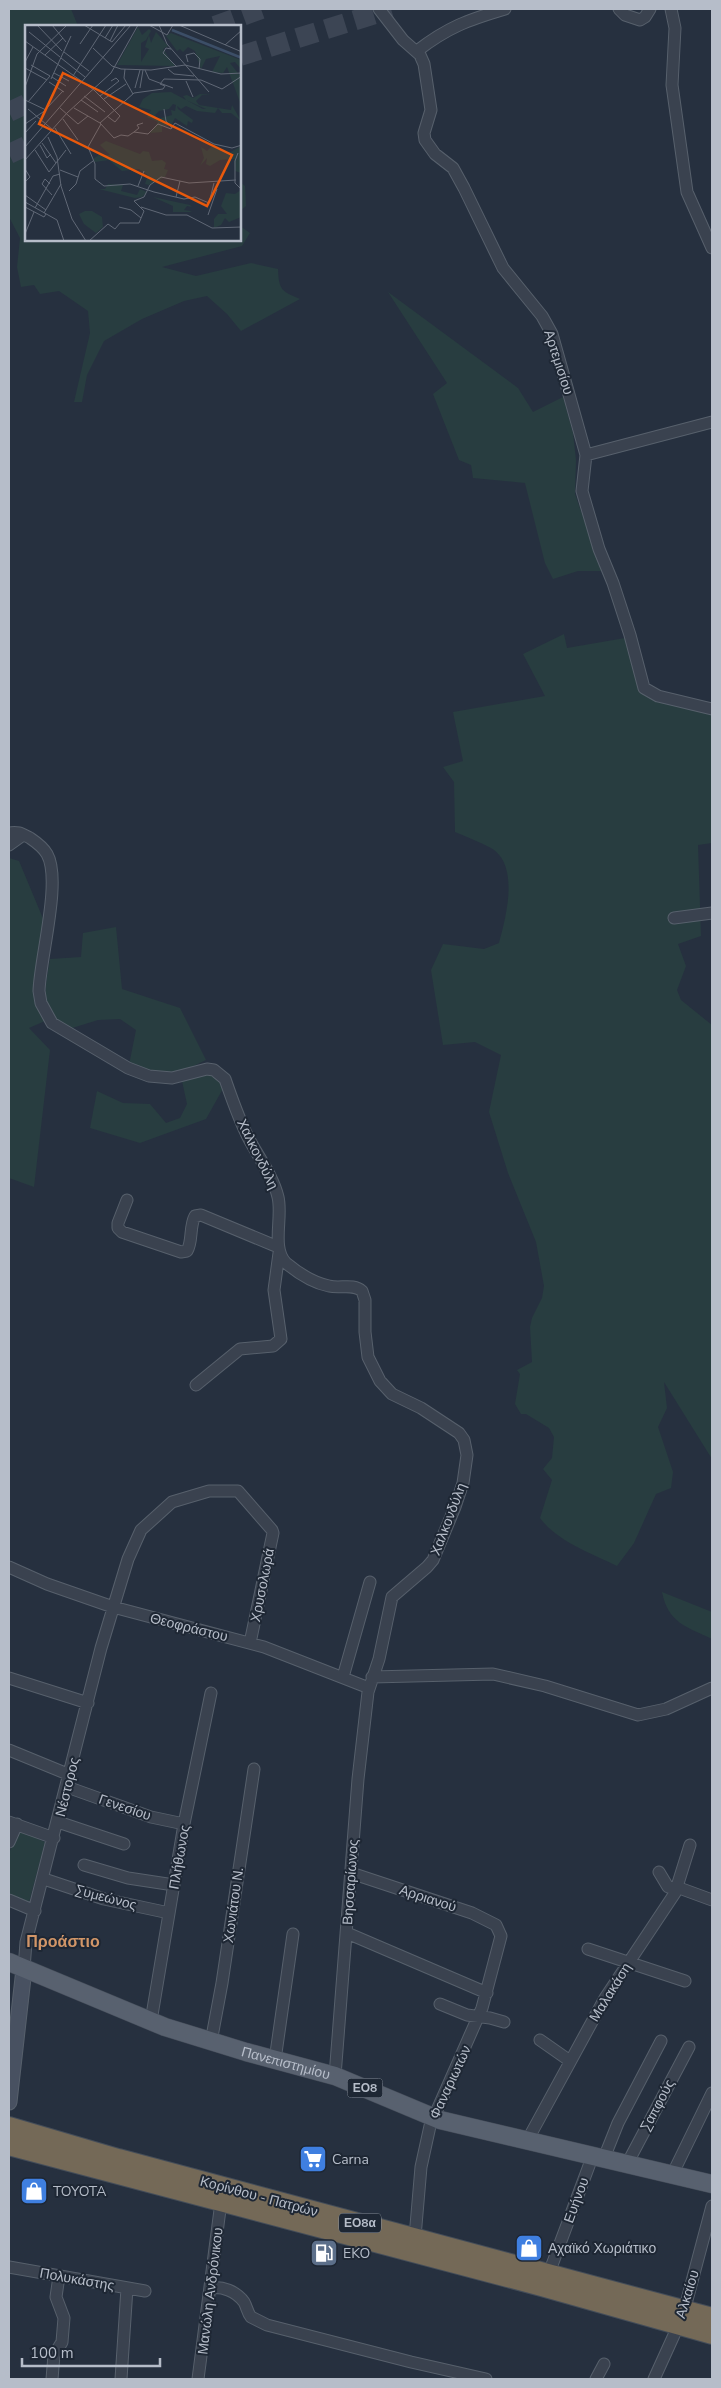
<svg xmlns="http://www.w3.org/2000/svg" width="721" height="2388" font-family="'Nunito Sans',sans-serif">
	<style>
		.green { fill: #283d40 }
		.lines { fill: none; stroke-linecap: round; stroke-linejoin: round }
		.highway-tunnel { stroke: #3c4554; stroke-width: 20; stroke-dasharray: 20 10; stroke-linecap: butt }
		.street-casing { stroke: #57606c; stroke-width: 13 }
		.secondary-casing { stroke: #57606c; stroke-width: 17 }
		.primary-casing { stroke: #434b58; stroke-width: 19 }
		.highway-casing { stroke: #444d59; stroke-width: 22 }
		.street { stroke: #3a424f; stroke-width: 11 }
		.secondary { stroke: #485161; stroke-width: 15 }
		.primary { stroke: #58616f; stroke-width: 18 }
		.highway { stroke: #746957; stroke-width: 20 }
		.labels { text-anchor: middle; stroke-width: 4; stroke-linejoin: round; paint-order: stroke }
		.shield { fill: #1e2734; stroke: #88909c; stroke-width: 1 }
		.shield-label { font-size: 12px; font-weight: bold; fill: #b6bdc9 }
		.street-label { font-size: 14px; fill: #b6bdc9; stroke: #1e2734 }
		.poi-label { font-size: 14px; fill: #b6bdc9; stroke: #1e2734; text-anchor: start }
		.quarter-label { font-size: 16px; font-weight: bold; fill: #d29668; stroke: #1e2734 }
		.inset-river { fill: none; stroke: #3c4e67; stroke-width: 2.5 }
		.inset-road { fill: none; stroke: #606876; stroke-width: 1 }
		.view { fill: #e8590c; fill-opacity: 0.15; stroke: #e8590c; stroke-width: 2.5 }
		.inset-edge { fill: none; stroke: #b6bdc9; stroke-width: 2.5 }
	</style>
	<rect width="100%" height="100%" fill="#26303f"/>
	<path class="green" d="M9,9H71L78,26H26V240H240V226L250,233L242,246L162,267L196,276L251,263L278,269C279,290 281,291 300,299L241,331L227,314L207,296L184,301L142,319L104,341L87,375L82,402H74L90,333L88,311L59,291L40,294L34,285L21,287L17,267L20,238L9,217Z
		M240,182L245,186L246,206L240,211Z
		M388,292L518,388L533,412L563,397L573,433L576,460L575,494L602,571H578L553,579L545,563L525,483L473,478L471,465L459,460L433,394L447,383Z
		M564,634L567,648L625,638L643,690L712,713V843L698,845L701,936L678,944L686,966L677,990L681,1000L712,1025V1459L664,1382L667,1408L658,1427L673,1472L671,1488L656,1494L634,1543L617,1566C591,1553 558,1542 540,1518L552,1480L543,1469L552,1458L554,1437L549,1428L526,1414H521L515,1404L520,1374L517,1370L532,1362L530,1327L532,1318L542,1298L544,1286L536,1242L508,1173L489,1112L501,1055L475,1042L443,1045L431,970L443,944L484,949L499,943C506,917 520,865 491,848C480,842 467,837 455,832L454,782L443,767L463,761L453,712L545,696L523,654Z
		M9,858L19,861L44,921L36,998L45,1021L29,1028L50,1050L34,1187L9,1178Z
		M116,927L122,989L180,1008L206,1060C171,1077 166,1076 129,1065L136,1030L120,1019L98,1020L69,1029C38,1013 45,988 50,959L81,957L83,933Z
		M211,1074L225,1085L206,1119L140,1143L90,1128L97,1091L123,1103L150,1104L166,1123L180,1118L187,1104L182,1081Z
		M662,1592L712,1612V1639C687,1627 668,1623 662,1592Z
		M19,1830L45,1842L28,1906L9,1897V1853Z"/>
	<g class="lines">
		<path class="highway-tunnel" d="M215,26L261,9
			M240,56L391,9
			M9,112L26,104
			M9,154L26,146"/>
		<g class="street-casing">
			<path id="street" d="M379,9L403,40L420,55L424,64L431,110L424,133L425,140L435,154L453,168L464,188L503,268L542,316L552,334L586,455L582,491L599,549L613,583L630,635L644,688L658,696L712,709
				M619,9L625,15L640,20L645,17L650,9
				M671,9L675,28L672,85L687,192L712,248
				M417,51C448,27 468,20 505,9
				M586,455L712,422
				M9,833C18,831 22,834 30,838C36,842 43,847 47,854C62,880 40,958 39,991L41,1003L52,1023L128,1068L149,1076L172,1078L207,1069L214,1070L225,1079C232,1099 239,1120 249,1139C259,1158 273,1176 278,1197C283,1217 271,1248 286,1263C298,1273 314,1283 329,1286C340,1289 353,1283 362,1291L365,1300V1332L368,1357L380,1381L392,1394L421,1408L459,1433L464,1440L467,1455L463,1483L455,1507L433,1560L427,1567L392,1597L379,1659L368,1692L358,1779L335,2076
				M9,845L23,835
				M674,918L712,913
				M127,1200L118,1223V1228L122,1232L181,1252L187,1251C193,1241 189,1227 195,1216L201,1215L278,1247
				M196,1385L240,1349L273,1346L281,1339L274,1290L279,1253
				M9,1567L47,1584L113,1607L264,1647L369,1688
				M343,1677L370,1582
				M372,1677L493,1674L545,1686L638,1715L666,1709L712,1688
				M9,1678L88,1703
				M9,1750L70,1775
				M67,1787L151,1817L184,1824
				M9,1822L54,1838
				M58,1822L124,1844
				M9,1842L17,1824
				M84,1865L128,1878L174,1885
				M659,1872L668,1887L682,1889L712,1900
				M351,1873L472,1913L496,1925L501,1936L482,2008L430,2126L421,2167L415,2237
				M44,1879L104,1899L169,1913
				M9,1900L35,1911
				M347,1933L487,1993
				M588,1949L685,1981
				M24,1969L26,1942L101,1648L128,1559L141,1530L172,1502L209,1491H238L272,1530L273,1533L250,1643
				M440,2004L467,2015L490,2018L504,2022
				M151,2021L184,1824L211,1693
				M540,2040L570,2061
				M211,2042L222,1983L254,1769
				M275,2060L293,1934
				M527,2141L605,1998L675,1893L690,1845
				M604,2158L618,2123L661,2041
				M627,2164L689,2047
				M672,2175L712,2093
				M9,2267L145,2291
				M549,2273L593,2155
				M210,2288C222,2286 236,2291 244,2302C247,2307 247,2312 251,2317L267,2325L411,2362L486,2379
				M52,2379L54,2355L62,2342L64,2318L56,2297L59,2276
				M121,2379L127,2288
				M198,2379L221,2202
				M596,2379L604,2364
				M654,2379L674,2335L687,2300L712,2206"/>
		</g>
		<g class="secondary-casing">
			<path id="secondary" d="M9,2102L24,1969"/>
		</g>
		<g class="primary-casing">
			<g id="primary">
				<path id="s1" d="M9,1962L165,2027L246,2052L335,2076L440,2120L712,2184"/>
			</g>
		</g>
		<g class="highway-casing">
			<path id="highway" d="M9,2127L118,2159L712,2318
				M9,2145L542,2286L712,2334"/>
		</g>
		<use href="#street" class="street"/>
		<use href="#secondary" class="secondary"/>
		<use href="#primary" class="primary"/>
		<use href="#highway" class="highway"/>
	</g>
	<defs>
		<g id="supermarket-square" transform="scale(1.4375)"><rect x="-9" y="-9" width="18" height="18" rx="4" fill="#3f7fe0" stroke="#1e2734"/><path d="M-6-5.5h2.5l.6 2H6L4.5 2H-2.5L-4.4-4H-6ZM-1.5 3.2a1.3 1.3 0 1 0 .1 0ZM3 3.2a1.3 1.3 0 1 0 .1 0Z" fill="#fff"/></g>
		<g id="shop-square" transform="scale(1.4375)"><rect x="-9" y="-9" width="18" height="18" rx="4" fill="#3f7fe0" stroke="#1e2734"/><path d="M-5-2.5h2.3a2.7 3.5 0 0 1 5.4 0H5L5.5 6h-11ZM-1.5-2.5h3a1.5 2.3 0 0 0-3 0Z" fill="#fff"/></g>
		<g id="fuel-square" transform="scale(1.4375)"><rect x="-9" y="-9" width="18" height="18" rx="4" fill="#5c6f8a" stroke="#1e2734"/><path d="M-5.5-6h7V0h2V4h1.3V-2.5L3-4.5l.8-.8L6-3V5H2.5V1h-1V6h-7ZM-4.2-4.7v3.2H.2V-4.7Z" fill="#fff"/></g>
	</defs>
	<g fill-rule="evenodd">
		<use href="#supermarket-square" x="313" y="2159"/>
		<use href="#shop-square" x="34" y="2191"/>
		<use href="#shop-square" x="529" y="2248"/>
		<use href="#fuel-square" x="324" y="2253"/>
	</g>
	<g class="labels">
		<g class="shield">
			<rect x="347.5" y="2078.5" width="35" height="19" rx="4"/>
			<rect x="339" y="2213.5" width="42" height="19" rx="4"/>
		</g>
		<g class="shield-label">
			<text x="365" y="2092">ΕΟ8</text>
			<text x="360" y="2227">ΕΟ8α</text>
		</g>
		<g class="street-label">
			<text transform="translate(559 362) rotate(72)" y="5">Αρτεμισίου</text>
			<text transform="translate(258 1154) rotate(64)" y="5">Χαλκονδύλη</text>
			<text transform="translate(448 1519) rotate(-69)" y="5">Χαλκονδύλη</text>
			<text transform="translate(262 1585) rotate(-79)" y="5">Χρυσολωρά</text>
			<text transform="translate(189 1627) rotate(14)" y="5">Θεοφράστου</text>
			<text transform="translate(67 1787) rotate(-76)" y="5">Νέστορος</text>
			<text transform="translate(125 1807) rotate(19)" y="5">Γενεσίου</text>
			<text transform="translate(179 1857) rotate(-80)" y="5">Πλήθωνος</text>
			<text transform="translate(350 1882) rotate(-86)" y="5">Βησσαρίωνος</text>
			<text transform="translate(106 1897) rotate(15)" y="5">Συμεώνος</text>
			<text transform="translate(428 1898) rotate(18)" y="5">Αρριανού</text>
			<text transform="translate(233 1905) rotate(-82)" y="5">Χωνιάτου Ν.</text>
			<text transform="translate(610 1992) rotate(-58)" y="5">Μαλακάση</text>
			<text dy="5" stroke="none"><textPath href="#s1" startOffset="295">Πανεπιστημίου</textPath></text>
			<text transform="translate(450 2082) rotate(-65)" y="5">Φαναριωτών</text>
			<text transform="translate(657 2105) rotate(-62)" y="5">Σαπφούς</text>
			<text transform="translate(259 2196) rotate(15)" y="5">Κορίνθου - Πατρών</text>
			<text transform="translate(576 2200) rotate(-70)" y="5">Ευήνου</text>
			<text transform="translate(77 2279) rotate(10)" y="5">Πολυκάστης</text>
			<text transform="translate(210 2291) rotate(-83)" y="5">Μανώλη Ανδρόνικου</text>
			<text transform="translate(687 2294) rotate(-73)" y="5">Αλκαίου</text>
		</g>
		<g class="poi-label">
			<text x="332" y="2164">Carna</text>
			<text x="53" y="2196">TOYOTA</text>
			<text x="548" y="2253">Αχαϊκό Χωριάτικο</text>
			<text x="343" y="2258">EKO</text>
		</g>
		<g class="quarter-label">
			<text x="63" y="1947">Προάστιο</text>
		</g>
	</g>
	<g transform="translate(25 25)">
		<rect width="216" height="216" fill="#26303f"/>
		<path d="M113,2L117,10L124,4L126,6L121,15L116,18V37L124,24L120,22L124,10L126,18L131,7L143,21L138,24L150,41L92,40ZM146,8L216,35V44L210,37L205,38L216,52V80L202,42L198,48L187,47L195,31L181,34L176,44L170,26L163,22L158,27L155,24L152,26L141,11ZM146,67L178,84H181L161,75L158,71L162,70L168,73L175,69L186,70H177L171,76L174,80L206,85L207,80L216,96L206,88H197L193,83L190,88L172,86L161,81L156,84L152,81L153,84L168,95L167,98L163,96L162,101L150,93L146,101H137V107L125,108L133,97L122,92L126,85L114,82L118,74L127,68ZM148,79L151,80L150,86L146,85L147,90L132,94L130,90L134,86L144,84ZM81,116L115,129L118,126L124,127L127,136L137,135L141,138L139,144L143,145L140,152L124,160L120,159L123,150L114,144L97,146L84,135L70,137L68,134L74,130H85L75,120ZM216,121V148L210,146L209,134L195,135L185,141L181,139L182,133L175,141L179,133L176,122L182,126L186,122H193L204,128ZM83,159L98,160L96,166L112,170L115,164L122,167L117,172L110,173L74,164H80ZM216,165V192L204,197L200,193L196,200L189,203V194L193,189H202L196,181L201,168L210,169ZM128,172L165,180L167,182L162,181L159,185L165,186L167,187H148V181ZM60,186H67L77,192L78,202L71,208L59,199L54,189Z" fill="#283d40" fill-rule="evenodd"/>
		<path class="inset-river" d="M147,5L217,33"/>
		<path class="inset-road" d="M12,0L37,26M27,0L41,17M59,0L87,17L101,0M124,0L142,10L148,0M134,0L142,19L184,67M154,0L217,27M4,7L35,32M80,13L88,0M0,16L69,65L95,91L90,97L82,91M85,16L93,0M55,19L68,0M200,20L217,5M68,23L87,41L96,44L126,45L160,40L196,49L217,48M146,24L141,23L138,28L152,42M39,27L64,46M20,30L38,13M36,33L60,52M0,37L8,22M163,37L161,30L169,28L175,34L174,44M0,43L22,55M100,44L99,53L108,69M143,44L149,49L169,51M120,45L124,54L148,63M29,48L44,56M48,51L81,0M27,52L41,61M26,54L46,11M161,56L168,72M24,57L39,67M0,62L12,29L41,1M110,63L115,45M115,63L118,45M59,71L80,87M75,71L94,56L91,53L86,56M79,74L101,59M0,75L21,85L0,99M56,75L73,87M3,77L25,51L6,40M35,83L53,99L63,91M49,83L75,98L89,113L96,110L103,111L109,107L123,109L133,99L146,104L150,98L189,119L207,123L217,120M3,84L28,105M21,84L38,66M139,84L141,96L147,103M38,94L53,115M75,98L109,68L138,64L140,61L135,59L139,54L176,55L197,64L217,51M76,99L63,122L70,139V154L79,161L105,159L129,167L159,174L170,172L184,178L189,158M30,103L46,129M109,107L114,103L112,100L118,98M0,108L11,96M23,112L32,132L36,161L47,194L61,216M17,118L31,138M15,120L22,133L26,129M0,122L106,0M10,125L24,147L41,125M213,128L210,136V158L217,165M0,135L42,88L86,48L113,0M0,144L5,152L0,157M35,145L53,152M25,159L20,154L17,159L27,170M113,161L119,146M44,166L51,159L55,146L68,136M0,170L21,185M151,172L155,156M0,177L32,195L39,216M0,182L19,192L21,189M94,182L106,185L116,193M116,182L141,190H162L187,203L217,202M10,183L28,151L35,149M19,188L36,159M183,190L192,164M0,209L9,187M64,216L83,199L90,204L95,198H114L119,186L109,176L119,172L125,160L136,152L164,158L211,155"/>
		<path class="view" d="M38,48L207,130L182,181L14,99Z"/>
		<rect width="216" height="216" class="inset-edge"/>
	</g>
	<rect width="721" height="2388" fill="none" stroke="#b6bdc9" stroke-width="20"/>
	<path d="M22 2358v8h138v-8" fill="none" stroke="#b6bdc9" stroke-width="2.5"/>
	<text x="30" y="2358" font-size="15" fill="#b6bdc9" stroke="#1e2734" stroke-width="4" paint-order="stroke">100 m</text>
</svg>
